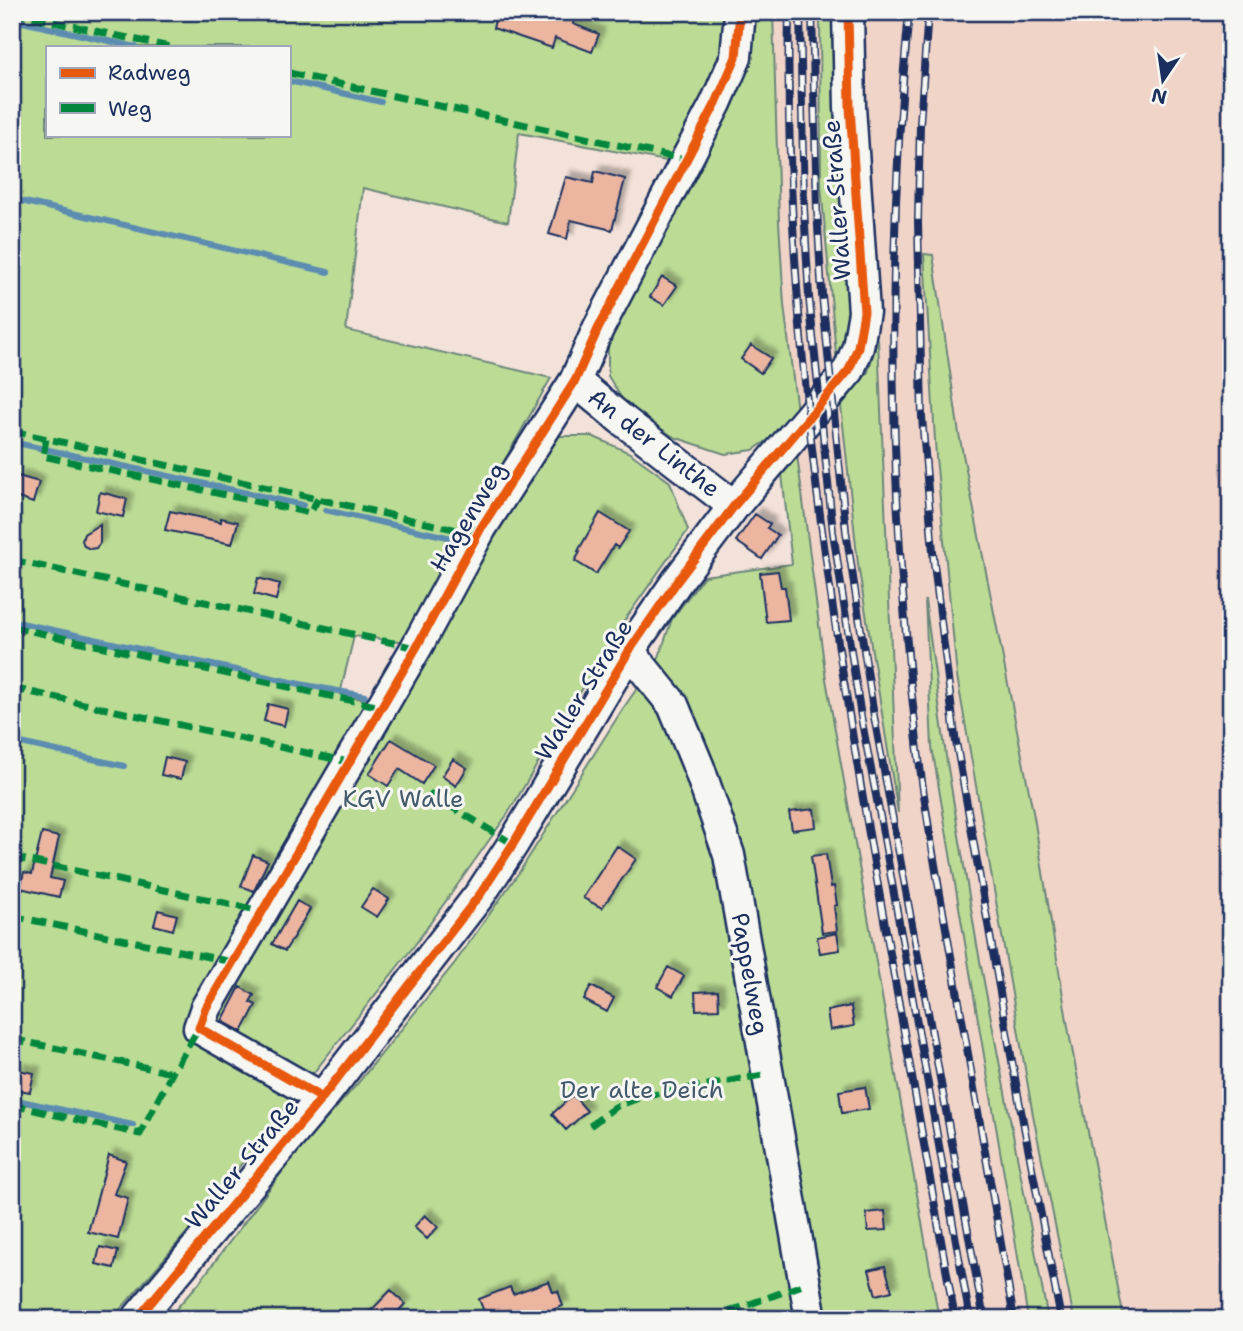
<svg xmlns="http://www.w3.org/2000/svg" width="1243" height="1331" font-family="'Shantell Sans',sans-serif">
	<style>
		.built { fill: #f1d4c8 }
		.green { fill: #bcdc95; stroke: #6c867a; stroke-width: 2; fill-rule: evenodd }
		.lines { fill: none; stroke-linecap: round; stroke-linejoin: round }
		.stream { stroke: #5c8db1; stroke-width: 6 }
		.building { fill: #ebb5a0; stroke: #1b2f5e; stroke-width: 2; filter: url(#shadow) }
		.minor-casing { stroke: #1b2f5e; stroke-width: 35 }
		.minor { stroke: #f6f6f2; stroke-width: 30 }
		.rail-casing { stroke: #1b2f5e; stroke-width: 8 }
		.rail { stroke: #f6f6f2; stroke-width: 5; stroke-dasharray: 16; stroke-linecap: butt }
		.quiet { stroke: #00873e; stroke-width: 7; stroke-dasharray: 14 7; stroke-linecap: butt }
		.cycleway-casing { stroke: #f6f6f2; stroke-width: 13 }
		.cycleway { stroke: #e8590c; stroke-width: 9 }
		.labels { text-anchor: middle; stroke-width: 6; stroke-linejoin: round; paint-order: stroke }
		.street-label { font-size: 24px; fill: #1b2f5e; stroke: #f6f6f2 }
		.park-label { font-size: 24px; fill: #435a6c; stroke: #f6f6f2 }
	</style>
	<defs>
		<filter id="shadow"><feDropShadow dx="6" dy="-6" stdDeviation="2" flood-color="#0004"/></filter>
	</defs>
	<rect width="100%" height="100%" fill="#f3e2d9"/>
	<filter id="ink" filterUnits="userSpaceOnUse"><feTurbulence type="fractalNoise" baseFrequency=".0143" numOctaves="2"/><feDisplacementMap in="SourceGraphic" scale="14" xChannelSelector="R" yChannelSelector="G"/><feConvolveMatrix kernelMatrix="1 2 1 2 8 2 1 2 1" color-interpolation-filters="sRGB"/></filter>
	<g filter="url(#ink)">
		<path class="built" d="M773,12H820L821,185L837,365L797,411L784,305L779,222Z
			M865,12H1231V1319H1124L1069,1033L1034,817L959,434L933,256L927,326L936,457L957,676L1033,1115L1074,1319H939L826,679L797,455L841,406L858,564L897,804L878,339V300L867,158Z"/>
		<path class="green" d="M12,12H725L721,58L698,110L666,161L519,133L508,222L363,188L346,330L551,378L468,525L460,527V549L408,642L354,636L340,694L391,706L550,436H592L630,453L670,482L688,530L617,631L507,815L414,946L189,1230L112,1319H12ZM47,47H289V135H47Z
			M750,12H773L779,222L784,305L797,411L780,432L753,450L725,454L674,437L627,407L608,376V336L687,184L725,117L739,83Z
			M820,12H837L853,315L837,365L821,185Z
			M924,254L933,255L959,434L1034,817L1069,1033L1124,1319H1074L1033,1115L957,676L936,457Z
			M878,339L898,813L858,564L841,406L868,372Z
			M797,455L826,679L939,1319H167L198,1284L294,1156L358,1083L454,964L520,871L622,710L659,657L672,619L704,576L792,564L782,474Z
			M925,600L946,756L977,945L1048,1319H1028L1019,1263L932,747Z"/>
		<g class="lines">
			<path class="stream" d="M13,20L136,47
				M289,81L381,102
				M12,199L328,272
				M12,442L303,505
				M325,510L452,538
				M12,621L300,684L365,696
				M12,741L124,766
				M12,1099L133,1125"/>
		</g>
		<path class="building" d="M497,12H576L573,24L599,34L592,52L555,38L552,48L493,28Z
			M595,171L625,179L612,230L571,220L567,239L549,234L566,177L593,183Z
			M662,277L677,286L664,305L650,297Z
			M751,345L771,358L761,373L741,359Z
			M18,476L39,482L33,503L12,496Z
			M100,492L127,499L123,517L96,511Z
			M170,511L221,522V518L238,522L232,544L165,530Z
			M600,513L629,531L618,548L614,545L596,574L575,561L580,552L578,551Z
			M755,514L770,524L767,528L778,535L762,559L736,541Z
			M100,524V543L96,548L90,549L84,546L82,540L84,534Z
			M778,571L781,587H785L789,620L766,622L760,573Z
			M258,578L280,584L276,600L254,594Z
			M268,704L288,709L284,726L264,721Z
			M391,739L434,765L422,784L399,769L388,786L369,774Z
			M165,757L185,762L181,779L161,775Z
			M453,759L467,768L456,786L442,776Z
			M814,809L816,827L792,830L789,812Z
			M42,833L59,837L50,878L63,881L59,897L20,888L24,872L32,874Z
			M617,846L636,859L602,908L583,898Z
			M826,854L831,887L834,886L837,905L834,906L837,931L822,933L811,856Z
			M253,855L268,861L254,891L241,886Z
			M373,889L389,899L377,917L361,907Z
			M297,901L310,909L285,951L272,944Z
			M158,910L177,915L173,930L154,925Z
			M837,933L840,950L820,953L817,937Z
			M668,967L684,976L673,996L657,987Z
			M591,986L614,998L607,1012L584,1000Z
			M240,987L254,995L250,1002L256,1005L242,1032L222,1021Z
			M718,991L719,1009L696,1010L695,992Z
			M851,1006L854,1026L830,1030L827,1011Z
			M18,1070L34,1073L30,1092L14,1089Z
			M865,1087L869,1109L842,1113L839,1091Z
			M573,1095L587,1111L566,1130L552,1114Z
			M109,1155L126,1161L114,1194L128,1198L118,1239L88,1232Z
			M885,1211L887,1230L868,1231L866,1213Z
			M425,1215L438,1227L427,1239L414,1227Z
			M100,1247L118,1251L114,1268L96,1264Z
			M885,1266L892,1291L876,1295L869,1270Z
			M549,1281L553,1292L558,1291L563,1306L528,1319H487L479,1299L510,1287L513,1294Z
			M391,1290L405,1304L391,1319H363Z"/>
		<g class="lines">
			<g class="minor-casing">
				<path id="minor" d="M575,381L621,419L734,506
					M629,651L673,705L699,768L729,855L811,1319
					M322,1098L199,1028L206,1008L416,648L481,528L575,381L598,329L716,103L736,57L740,12
					M137,1319L322,1098L481,893L513,844L629,651L678,580L734,506L849,370L858,347L864,312L850,107L848,12"/>
			</g>
			<use href="#minor" class="minor"/>
			<g class="rail-casing">
				<path id="rail" d="M789,12C783,316 830,616 883,914C907,1049 931,1184 955,1319
					M800,12L804,208L809,297L833,532L861,717L880,816L970,1319
					M812,12L817,209L822,295L846,531L874,716L984,1319
					M909,12C885,259 889,506 918,751C927,826 941,900 954,973C974,1088 994,1204 1014,1319
					M928,12L920,124L918,221L922,417L934,564L955,736L1018,1095L1061,1319
					M1225,12L1231,31"/>
			</g>
			<use href="#rail" class="rail"/>
			<path class="quiet" d="M12,13L170,47
				M289,73L686,160
				M12,431L462,531L481,528
				M46,439L43,456L310,513L318,499
				M12,560L416,648
				M12,627L381,707
				M12,688L348,762
				M429,793L513,844
				M12,857L261,911
				M12,916L232,962
				M12,1039L172,1073
				M12,1105L140,1134L172,1073L199,1028
				M590,1126L615,1107L641,1097L768,1074
				M709,1319L805,1284"/>
			<g class="cycleway-casing">
				<path id="cycleway" d="M322,1098L199,1028L206,1008L416,648L481,528L575,381L598,329L716,103L736,57L740,12
					M137,1319L322,1098L481,893L513,844L629,651L678,580L734,506L849,370L858,347L864,312L850,107L848,12"/>
			</g>
			<use href="#cycleway" class="cycleway"/>
		</g>
	</g>
	<g class="labels">
		<g class="street-label">
			<text transform="translate(837 200) rotate(-94)" y="8">Waller Straße</text>
			<text transform="translate(654 443) rotate(38)" y="8">An der Linthe</text>
			<text transform="translate(468 517) rotate(-59)" y="8">Hagenweg</text>
			<text transform="translate(584 690) rotate(-58)" y="8">Waller Straße</text>
			<text transform="translate(750 974) rotate(80)" y="8">Pappelweg</text>
			<text transform="translate(242 1164) rotate(-50)" y="8">Waller Straße</text>
		</g>
		<g class="park-label">
			<text x="403" y="807">KGV Walle</text>
			<text x="642" y="1098">Der alte Deich</text>
		</g>
	</g>
	<rect width="1243" height="1331" fill="none" stroke="#f6f6f2" stroke-width="42"/>
	<rect x="21" y="21" width="1201" height="1289" fill="none" stroke="#1b2f5e" stroke-width="2.5" filter="url(#ink)"/>
	<rect x="46" y="46" width="245" height="91" fill="#f6f6f2" stroke="#9ea6b7" stroke-width="2"/>
	<rect x="60" y="68" width="35" height="10" fill="#e8590c" stroke="#9ea6b7" stroke-width="2"/>
	<text x="108" y="80" font-size="21" fill="#1b2f5e">Radweg</text>
	<rect x="60" y="103" width="35" height="10" fill="#00873e" stroke="#9ea6b7" stroke-width="2"/>
	<text x="108" y="116" font-size="21" fill="#1b2f5e">Weg</text>
	<g transform="translate(1163 80) rotate(193)" stroke="#f6f6f2" stroke-width="5" paint-order="stroke">
	<path d="M0-5L12 26L0 18L-12 26Z" fill="#1b2f5e"/>
	<text y="-10" font-size="19" font-weight="bold" text-anchor="middle" fill="#1b2f5e">N</text>
	</g>
</svg>
